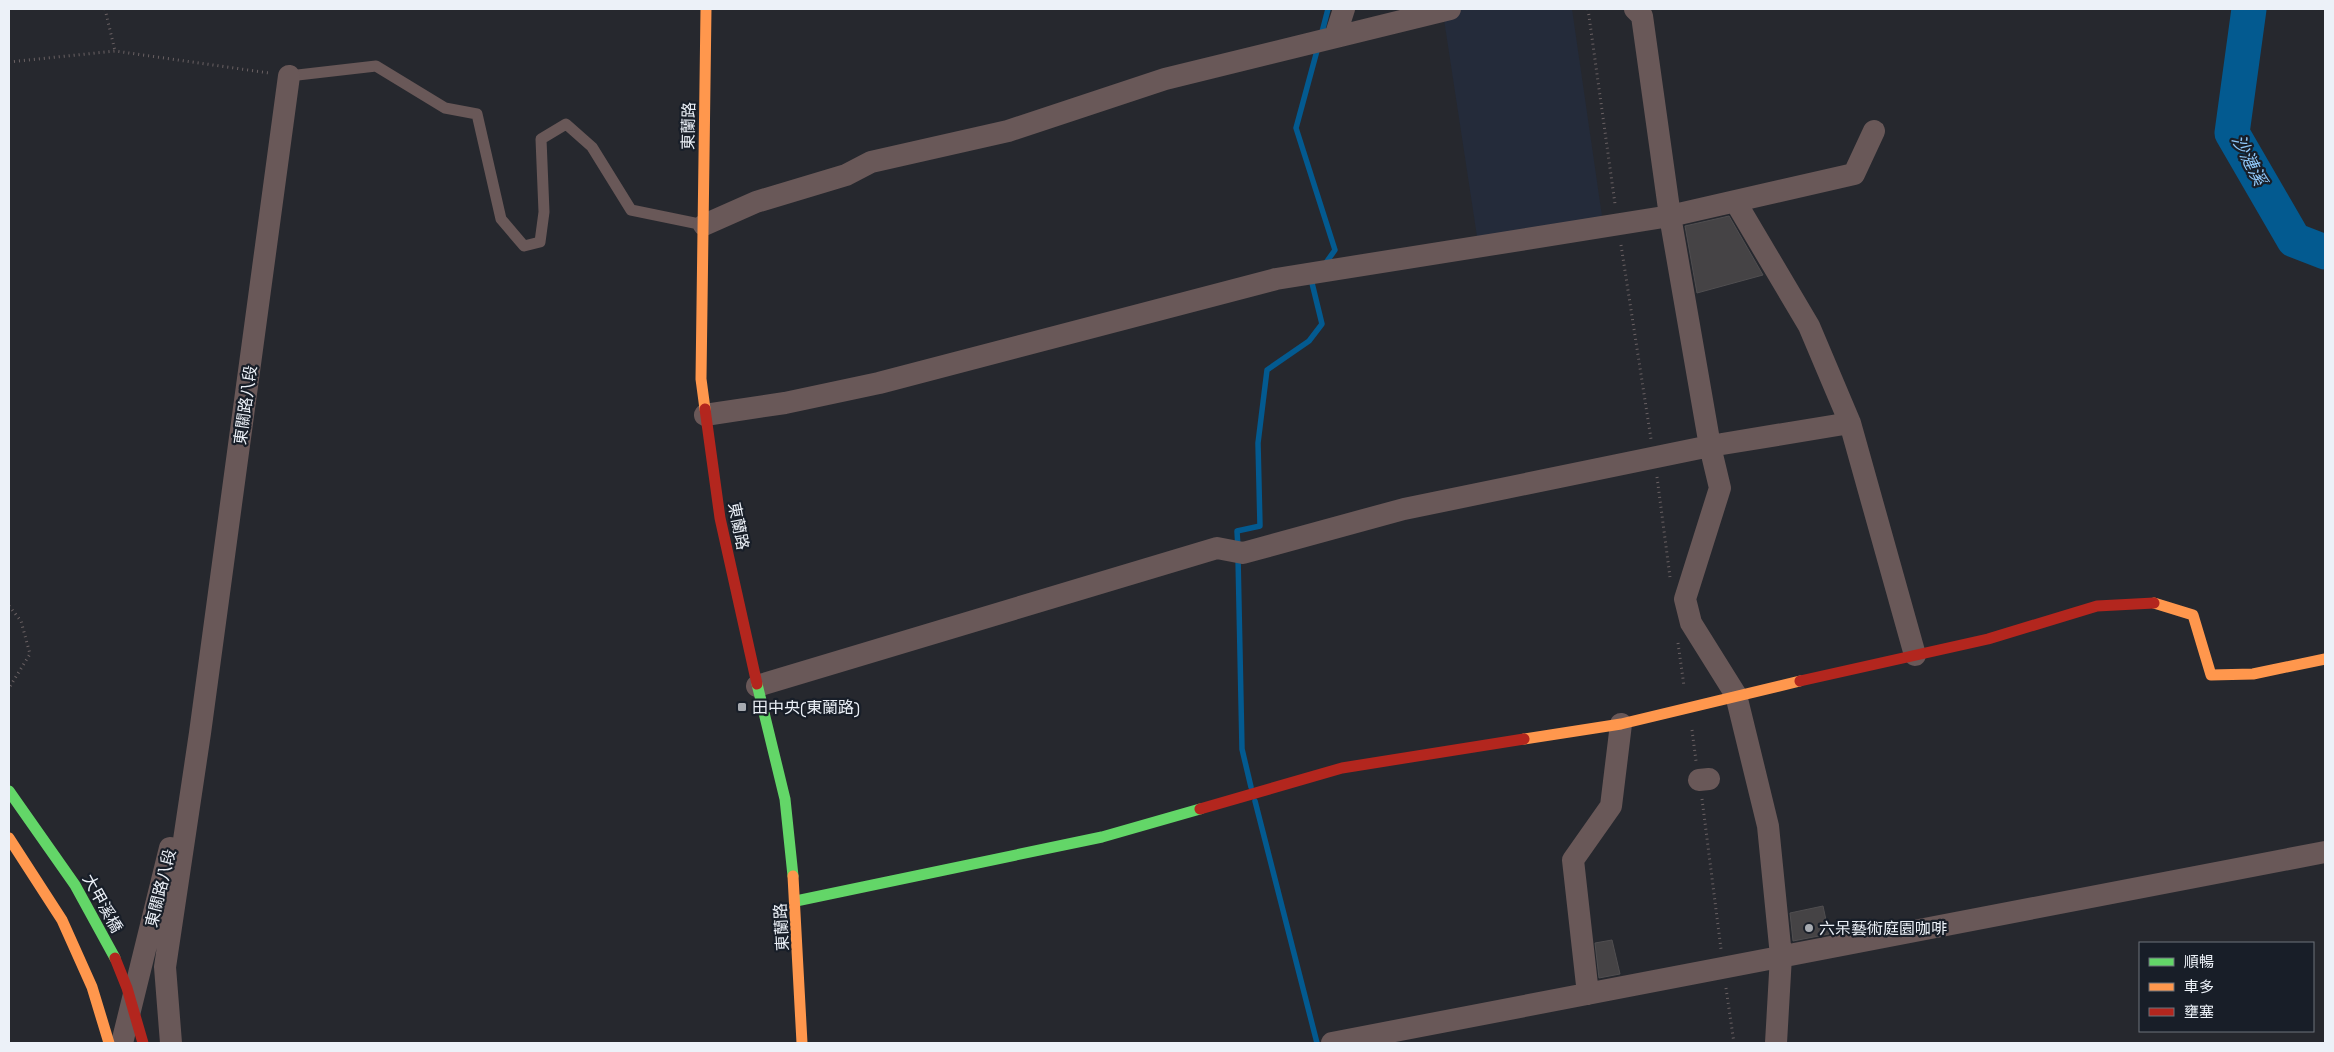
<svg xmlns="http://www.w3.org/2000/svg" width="2334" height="1052" font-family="'Space Grotesk','Noto Sans TC',sans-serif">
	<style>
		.built { fill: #242b3a }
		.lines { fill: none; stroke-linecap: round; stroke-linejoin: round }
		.stream { stroke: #035a90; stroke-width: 5.5 }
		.river { stroke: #035a90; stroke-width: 35 }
		.building { fill: #454345; stroke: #504e50 }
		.path { stroke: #6a6163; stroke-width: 3; stroke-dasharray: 1 4; stroke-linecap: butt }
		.lane { stroke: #695858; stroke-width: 11 }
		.street { stroke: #695858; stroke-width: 22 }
		.fast { stroke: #63d668; stroke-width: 11 }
		.slow { stroke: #ff974d; stroke-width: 11 }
		.jam { stroke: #b3261e; stroke-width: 11 }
		.fast-bridge { stroke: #63d668; stroke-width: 11 }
		.jam-bridge { stroke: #b3261e; stroke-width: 11 }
		.poi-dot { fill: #a7abb1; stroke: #181e28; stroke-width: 2 }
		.labels { text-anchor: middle; stroke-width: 4.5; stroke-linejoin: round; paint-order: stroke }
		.street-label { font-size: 16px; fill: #ecf1f8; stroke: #181e28 }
		.poi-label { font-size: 16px; fill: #ecf1f8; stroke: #181e28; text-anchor: start }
		.water-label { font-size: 18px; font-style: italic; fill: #90c8f9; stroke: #181e28 }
	</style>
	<rect width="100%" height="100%" fill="#26282e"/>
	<path class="built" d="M1461,9H1572L1603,223L1478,243L1443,13Z"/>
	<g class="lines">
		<path class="stream" d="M1321,36L1328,9
			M1318,47L1296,128L1335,250L1325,264
			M1238,548L1237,531L1260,526L1258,443L1267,370L1309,341L1322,324L1312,283L1314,280
			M1238,557L1242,749L1251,787
			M1255,801L1317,1043"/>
		<path class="river" d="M2249,9L2232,133L2294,240L2325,252"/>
	</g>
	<path class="building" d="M1729,216L1763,275L1697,293L1685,226Z
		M1823,906L1829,934L1793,941L1790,913Z
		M1612,940L1620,974L1599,978L1595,943Z"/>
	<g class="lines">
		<path class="path" d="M105,9L115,51
			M1588,9L1615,204
			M9,62L115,51L269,73
			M1621,245L1651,439
			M1657,477L1670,577
			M9,606L21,621L30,654L9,688
			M1678,643L1684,686
			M1692,730L1696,761
			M1702,799L1721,949
			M1726,988L1734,1043"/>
		<path class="lane" d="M289,76L376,66L445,108L477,114L501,219L524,246L540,242L544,212L541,139L566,124L592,147L631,210L704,225"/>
		<path class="street" d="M1635,9L1642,16L1670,216L1710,446L1720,488L1685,599L1691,623L1736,695L1768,826L1781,956L1776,1043
			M1335,37L1344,9
			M1735,201L1809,326L1850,423L1915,655
			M704,225L756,202L846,175L871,162L1008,131L1165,79L1450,9
			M705,415L785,403L879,383L1276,279L1670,216L1854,174L1874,131
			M757,686L1217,548L1243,553L1404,509L1710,446L1850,423
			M1699,780L1709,779
			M1588,994L1573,860L1611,806L1621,724
			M122,1043L170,848
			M171,1043L165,967L200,733L289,76
			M1332,1043L2325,852"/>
		<path class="fast" d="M757,684L785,799L793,876
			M796,901L1102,837L1200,809"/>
		<path class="slow" d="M705,409L701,379L706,9
			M2154,603L2193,615L2211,675L2253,674L2325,659
			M1524,739L1621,724L1800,681
			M9,838L62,920L92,987L109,1043
			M793,876L802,1043"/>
		<path class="jam" d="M705,409L720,518L757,684
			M1800,681L1988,639L2097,606L2154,603
			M1200,809L1342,768L1524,739"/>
		<path class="fast-bridge" d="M9,791L75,885L115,958"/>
		<path class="jam-bridge" d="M115,958L127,988L143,1043"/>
	</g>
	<g class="poi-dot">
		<rect x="737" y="702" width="10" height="10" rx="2.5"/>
		<circle cx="1809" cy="928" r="5"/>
	</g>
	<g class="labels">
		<g class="street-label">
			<text transform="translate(688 126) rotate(-89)" y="6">東蘭路</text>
			<text transform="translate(245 405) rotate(-82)" y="6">東關路八段</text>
			<text transform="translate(739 526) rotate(79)" y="6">東蘭路</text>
			<text transform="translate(160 888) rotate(-76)" y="6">東關路八段</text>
			<text transform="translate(103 903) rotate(61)" y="6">大甲溪橋</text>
			<text transform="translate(781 927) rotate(-93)" y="6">東蘭路</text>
		</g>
		<g class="poi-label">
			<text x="752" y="713">田中央(東蘭路)</text>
			<text x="1819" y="934">六呆藝術庭園咖啡</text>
		</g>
		<g class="water-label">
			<text transform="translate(2249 160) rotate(63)" y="6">沙漣溪</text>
		</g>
	</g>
	<rect width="2334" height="1052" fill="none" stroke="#ecf1f8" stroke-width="20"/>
	<rect x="2139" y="942" width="175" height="90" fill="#181e28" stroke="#6d727b"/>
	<rect x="2149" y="958" width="25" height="8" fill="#63d668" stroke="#6d727b"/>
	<text x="2184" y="967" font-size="15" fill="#ecf1f8">順暢</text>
	<rect x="2149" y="983" width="25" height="8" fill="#ff974d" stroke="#6d727b"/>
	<text x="2184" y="992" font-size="15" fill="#ecf1f8">車多</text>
	<rect x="2149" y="1008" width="25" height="8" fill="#b3261e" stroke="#6d727b"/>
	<text x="2184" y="1017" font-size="15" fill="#ecf1f8">壅塞</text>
</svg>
